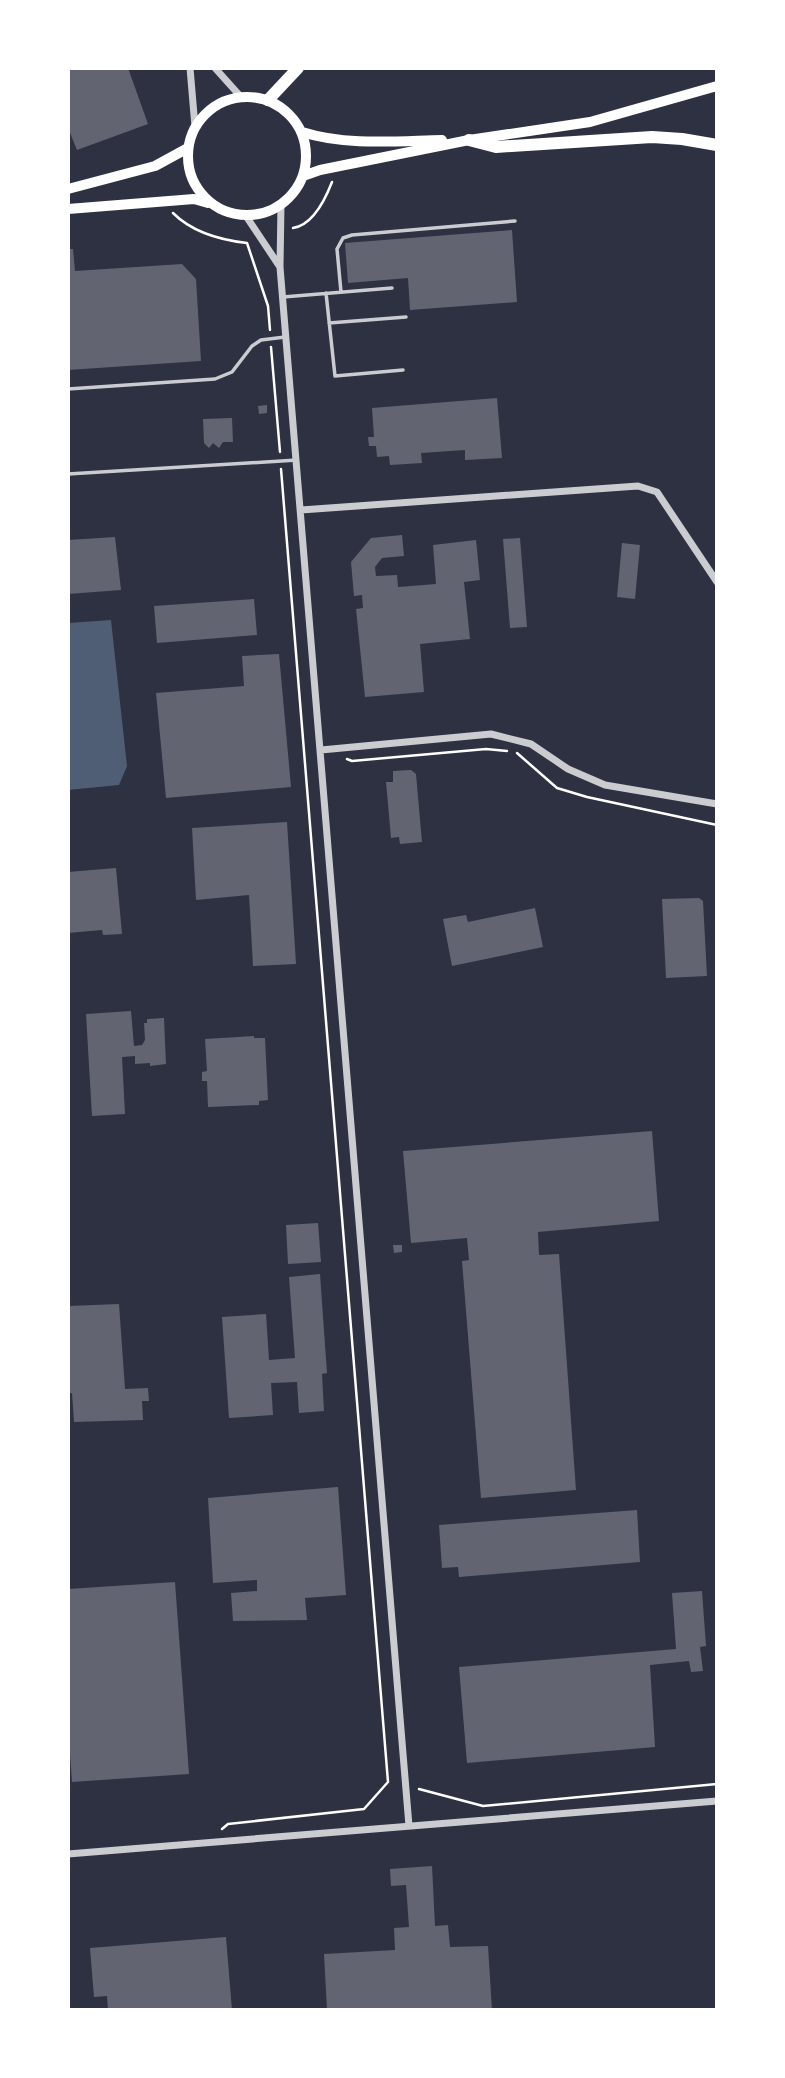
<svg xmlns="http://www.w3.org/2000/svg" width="785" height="2078" font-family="'Titillium Web',sans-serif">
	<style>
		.water { fill: #4f5d75 }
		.building { fill: #626471 }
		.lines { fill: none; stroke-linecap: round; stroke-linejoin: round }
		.path { stroke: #fff; stroke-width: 2.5 }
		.service { stroke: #caccd0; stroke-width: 3.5 }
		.minor { stroke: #caccd0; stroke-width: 7 }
		.secondary { stroke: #fff; stroke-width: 10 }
		.trunk { stroke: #fff; stroke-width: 12 }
	</style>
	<rect width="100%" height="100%" fill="#2d3142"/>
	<path class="water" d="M111,620L127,766L119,785L68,790V623Z"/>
	<path class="building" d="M68,68H128L148,124L77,150L68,128Z
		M512,230L517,302L410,310L408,278L348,283L345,243Z
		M68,249H73L75,271L182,264L196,279L201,361L68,370Z
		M497,398L502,458L465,460V450L421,453L422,463L390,465L389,456L377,457L376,446H369L368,437H374L372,408Z
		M267,405V413L259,414L258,406Z
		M232,418L233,442H223L219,448L213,443L209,448L204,443L203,419Z
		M402,535L404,556L382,558L375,567L376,576L397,575L398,587L436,584L433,545L476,540L480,580L464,582L470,639L420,644L424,692L365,697L356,609L363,608L362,595L354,596L351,562L371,538Z
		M115,537L121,590L68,594V540Z
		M520,538L527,627L510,628L503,539Z
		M622,543L640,545L635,599L617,597Z
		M254,599L257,635L157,643L154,606Z
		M279,654L291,787L166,798L156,693L244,686L242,656Z
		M411,770L416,774L422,842L400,844L399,837L391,838L386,782H393V771Z
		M287,822L296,964L253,966L249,895L196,900L192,828Z
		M116,868L122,934L103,935L102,930L68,933V872Z
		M699,898L703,901L707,976L666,978L662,899Z
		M535,908L543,947L452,966L443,919L466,915L468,922Z
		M131,1011L134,1046L142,1045L145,1040L144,1023H147V1019L164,1018L166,1064L150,1066V1063L135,1064V1056L122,1057L125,1114L92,1116L86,1014Z
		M254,1036V1038H265L268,1100L259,1101V1105L208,1107L207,1081H202V1072L207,1071L205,1039Z
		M652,1131L659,1221L538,1232L539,1255L559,1254L576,1490L481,1498L462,1261L469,1260L467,1238L411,1243L403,1151Z
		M318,1223L321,1262L288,1264L286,1225Z
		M393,1245H402V1252L394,1253Z
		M320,1274L327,1373L322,1374L324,1411L299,1413L297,1382L271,1383L273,1415L229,1418L222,1317L266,1314L269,1360L295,1358L289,1277Z
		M119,1304L125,1389L148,1388L149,1401H142L143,1420L74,1422L72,1393L68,1394V1306Z
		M338,1487L346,1595L305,1598L307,1620L233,1621L231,1593L257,1591V1580L213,1583L208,1498Z
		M637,1510L640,1562L459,1577L458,1567L442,1568L439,1525Z
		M175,1582L189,1774L72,1782L68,1727V1589Z
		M702,1591L706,1646L700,1647L703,1671L691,1672L689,1661L650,1665L655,1747L467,1763L459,1667L676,1649L672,1593Z
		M432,1866L435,1926L448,1925L450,1947L488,1946L492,2010H327L324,1954L395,1950L394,1928L409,1927L406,1885L391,1886L390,1869Z
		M226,1937L232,2010H108L107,1996L94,1997L90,1948Z"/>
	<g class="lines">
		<path class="path" d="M173,213C193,233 220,240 247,243L268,306L270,330
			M293,228C313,225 325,200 332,182
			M271,347L280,452
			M517,753L557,788L587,797L717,825
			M347,759L352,761L486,749L507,751
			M419,1789L483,1806L717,1784
			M222,1829L228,1824L364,1809L388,1782L281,469"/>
		<path class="service" d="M341,292L337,249L343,238L352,235L515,221
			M326,293L335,376L403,370
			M283,297L392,288
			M329,323L406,317
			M68,389L215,379L232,372L252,346L261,340L285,337
			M68,474L297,460"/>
		<path class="minor" d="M190,68L195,127
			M215,68L241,97
			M281,205L280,267L409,1826
			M246,216L280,267
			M301,510L638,486L657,492L717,582
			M321,750L491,734L531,744L568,769L605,785L717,804
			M68,1854L717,1801"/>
		<path class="secondary" d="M188 156a59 59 0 1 1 118 0a59 59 0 1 1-118 0Z
			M302,132C346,146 396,141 442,140
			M303,176L320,170L469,140L590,122L717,86
			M68,189L155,166L188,148
			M68,209L194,199L208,203"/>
		<path class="trunk" d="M268,100L298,68
			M469,140L496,147L652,137L682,139L717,145"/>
	</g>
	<rect width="785" height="2078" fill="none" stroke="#ffffff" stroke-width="140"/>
</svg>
